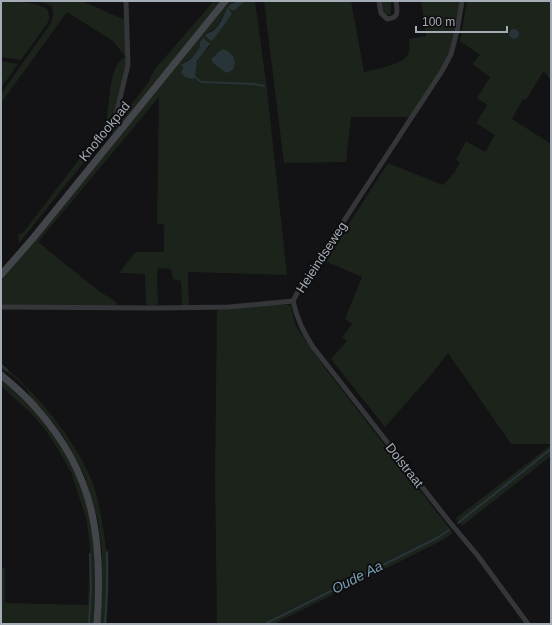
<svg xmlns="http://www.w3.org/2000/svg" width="552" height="625" font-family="Arial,sans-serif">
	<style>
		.green { fill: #1b231b; fill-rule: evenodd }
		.water { fill: #293439 }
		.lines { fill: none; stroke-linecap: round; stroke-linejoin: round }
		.stream { stroke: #293439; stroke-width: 2 }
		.street { stroke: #34363a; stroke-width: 5 }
		.secondary { stroke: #42454a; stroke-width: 7 }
		.labels { text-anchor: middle; stroke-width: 4; stroke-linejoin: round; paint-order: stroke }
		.street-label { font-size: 13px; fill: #a4acb6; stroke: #0e0e10 }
		.water-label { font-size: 14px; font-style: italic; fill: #7a9fb3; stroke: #0e0e10 }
	</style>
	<rect width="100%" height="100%" fill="#131315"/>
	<path class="green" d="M1,1C12,1 40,2 48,10L49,19L47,24L21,60L1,57Z
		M39,1H82L125,20L126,66L112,123L109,131L19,243V240L18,234L23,233L99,133C102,128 105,122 107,116C110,101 109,62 126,57L113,41L67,12L1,103V94L51,23L53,15L52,6Z
		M214,1H216L215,4L218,1H221L113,133L112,132L117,117L127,110L148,83L155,69Z
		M229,1H238C219,6 226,26 207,33L211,41L232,14L227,9L228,7L234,11L245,1H255L267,90L287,275L188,272V282L189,305H182L181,281L173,279L171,269L158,268L157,278L158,305H146L145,274L119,273L135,253L139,252H164V225L157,223L159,97L38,242L99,291L116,302V305H1V281ZM200,42L210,45C204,54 195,58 196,71L182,75C181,71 183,68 182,64L191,59L200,47ZM223,49L225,72L214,64L213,56L218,52Z
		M264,1H351L364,72C375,69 406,65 409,52C410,48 409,43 409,39L426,36L421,1H460L450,54L410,117H351L346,162L284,163Z
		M380,1H391V14L384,16Z
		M467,1H551V81L547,75L543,72L526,100L523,99L512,119L551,144V444H511L448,353L431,375L385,427L331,359L347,341L342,337L352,324L345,319L362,277L325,261L388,163L443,185L455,172L460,162L456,160L466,141L485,152L495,135L476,123L487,105L477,98L490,77L472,64L480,55L460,41Z
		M1,61L18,64L1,88Z
		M284,304L291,306L295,324L297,328L325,368L453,533L441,541L274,624H217L215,476L217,309Z
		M1,363C38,396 72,434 92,481C100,502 103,527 106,550H108L109,567L107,624H100L102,551L98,521L85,476L64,437L52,421L30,396L26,388L12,375L1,370Z
		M1,379L35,411L61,444L79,479L93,528L96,573L94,624H1V568H5V603L88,605L90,549L87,521L71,472L59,451L44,428L31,413L1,386Z
		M551,445V456L462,526L456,518Z"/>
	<path class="water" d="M245,1L234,11L228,8L232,14L213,40L211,41L205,36C207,32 211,33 215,29C228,17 221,1 245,1Z
		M509 34a5 5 0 1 1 10 0a5 5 0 1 1-10 0Z
		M203,38L208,42L210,44L197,61L195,77L193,79L185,77L181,73L183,67L181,65L191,59L200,47V42Z
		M223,49C231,52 234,56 235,63L233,70L226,73L214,64L211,59L218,52Z"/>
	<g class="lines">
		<path class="stream" d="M195,77L201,82L254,84L264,86
			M1,365L7,370
			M458,523L551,449
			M89,624L91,588L90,554
			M105,624L107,590V553
			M265,624L437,538L449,530"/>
		<path class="street" d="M379,1L381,13L387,19C400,18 397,11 396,1
			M115,119L128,65L126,1
			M293,301C297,319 303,331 313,347L448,520L478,556L528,624
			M293,301L300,288L442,71L451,54L457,31L462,1
			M1,307L157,308L229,307L293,301"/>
		<path class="secondary" d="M1,275L34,237L225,1
			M1,375C13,385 26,396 36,408C95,474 103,539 97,624"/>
	</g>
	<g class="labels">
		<g class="street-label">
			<text transform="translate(104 131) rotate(-51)" y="5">Knoflookpad</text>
			<text transform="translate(321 257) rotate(-57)" y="5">Heieindseweg</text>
			<text transform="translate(405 465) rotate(52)" y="5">Dolstraat</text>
		</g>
		<g class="water-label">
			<text transform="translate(357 577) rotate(-27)" y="5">Oude Aa</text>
		</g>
	</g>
	<rect width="552" height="625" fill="none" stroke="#a4acb6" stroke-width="4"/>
	<path d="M416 26v6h91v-6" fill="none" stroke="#a4acb6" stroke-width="2"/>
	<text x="422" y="26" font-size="12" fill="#a4acb6" stroke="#0e0e10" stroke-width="3" paint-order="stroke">100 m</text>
</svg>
